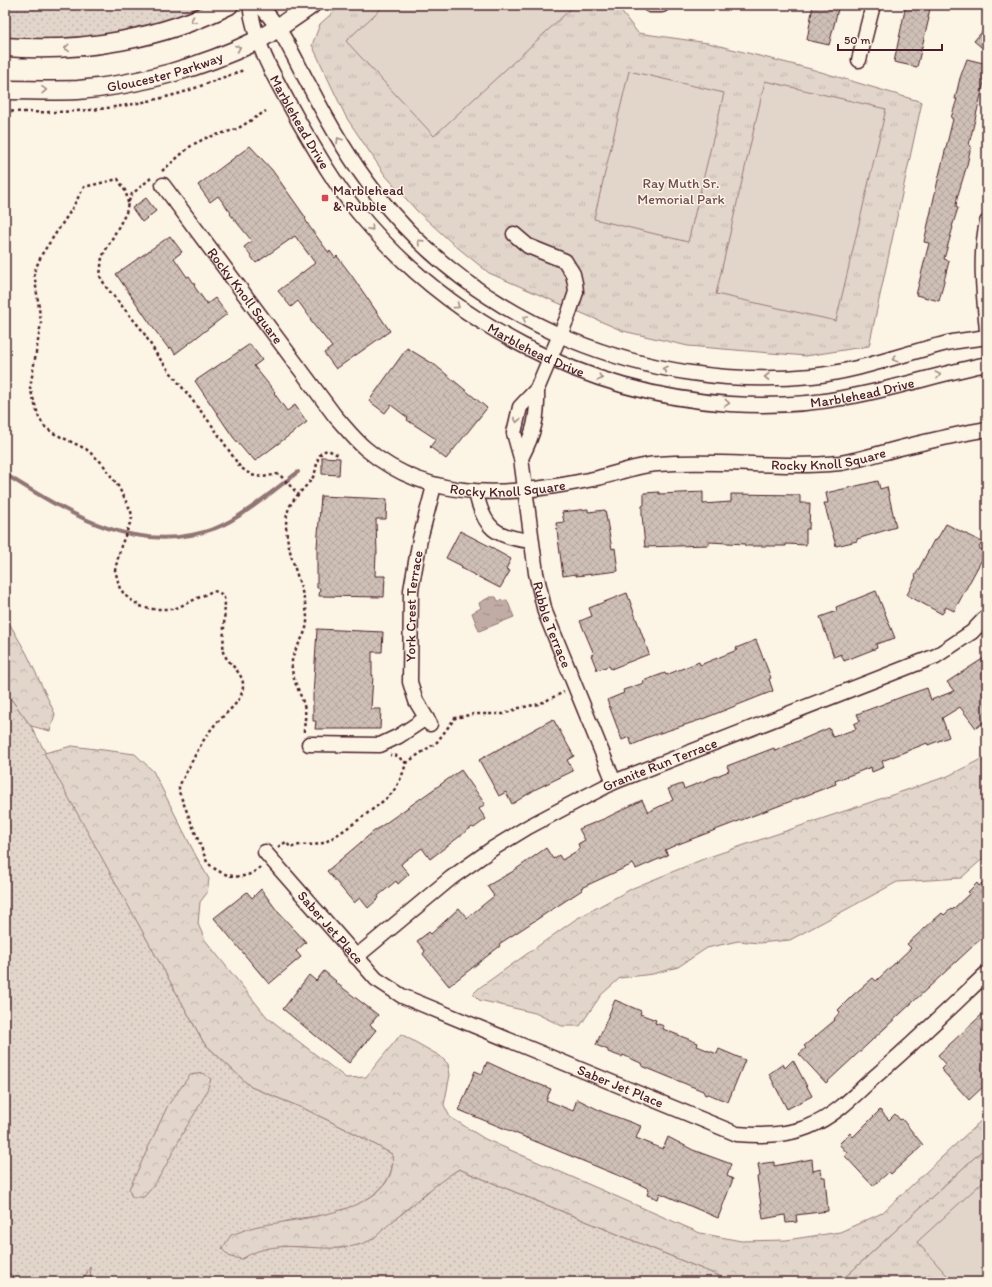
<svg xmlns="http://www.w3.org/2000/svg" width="992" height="1287" font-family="Itim,sans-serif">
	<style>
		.grass { fill: url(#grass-dots); stroke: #967a7a }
		.forest { fill: url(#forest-crowns); stroke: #967a7a }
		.park { fill: url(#park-tufts); stroke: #967a7a }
		.pitch { fill: #e2d5ca; stroke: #967a7a }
		.water { fill: url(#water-ripples); stroke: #917474 }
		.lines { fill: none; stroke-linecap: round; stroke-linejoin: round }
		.stream { stroke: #917474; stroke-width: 4 }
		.building { fill: url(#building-cross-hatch); stroke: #4a1f2b }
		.minor-casing { stroke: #4a1f2b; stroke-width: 17 }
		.major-casing { stroke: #4a1f2b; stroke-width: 21 }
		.path { stroke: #4a1f2b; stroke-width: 2.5; stroke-dasharray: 3 3; stroke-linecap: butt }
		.minor { stroke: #fcf5e5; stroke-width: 14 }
		.major { stroke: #fcf5e5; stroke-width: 18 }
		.oneway { stroke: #a38a88 }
		.poi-dot { fill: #d1495b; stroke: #fcf5e5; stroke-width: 1.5 }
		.labels { text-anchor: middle; stroke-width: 3; stroke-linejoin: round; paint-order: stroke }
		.street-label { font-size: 14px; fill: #4a1f2b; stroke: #fcf5e5 }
		.park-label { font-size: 14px; fill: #704c53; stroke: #fcf5e5 }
		.poi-label { font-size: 14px; fill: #4a1f2b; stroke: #fcf5e5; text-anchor: start }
	</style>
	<defs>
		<pattern id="grass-dots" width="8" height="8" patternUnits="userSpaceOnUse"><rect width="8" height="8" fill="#e2d5ca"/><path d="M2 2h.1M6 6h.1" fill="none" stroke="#c3b6ae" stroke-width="1.8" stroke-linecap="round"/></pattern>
		<pattern id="forest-crowns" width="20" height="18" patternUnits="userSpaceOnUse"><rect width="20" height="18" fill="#e2d5ca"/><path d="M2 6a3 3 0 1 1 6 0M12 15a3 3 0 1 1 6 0" fill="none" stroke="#c3b6ae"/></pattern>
		<pattern id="park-tufts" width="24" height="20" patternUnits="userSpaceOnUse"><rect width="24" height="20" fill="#e2d5ca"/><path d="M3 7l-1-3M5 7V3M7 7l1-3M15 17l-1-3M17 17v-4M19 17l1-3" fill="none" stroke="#c3b6ae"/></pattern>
		<pattern id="water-ripples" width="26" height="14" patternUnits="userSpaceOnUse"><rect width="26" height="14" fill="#c0aca5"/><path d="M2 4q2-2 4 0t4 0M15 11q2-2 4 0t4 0" fill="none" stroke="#9e8b87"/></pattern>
		<pattern id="building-cross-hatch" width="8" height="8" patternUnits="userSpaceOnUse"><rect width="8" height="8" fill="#cfc0b7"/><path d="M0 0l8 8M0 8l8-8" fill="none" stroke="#b3a59e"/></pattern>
	</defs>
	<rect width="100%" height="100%" fill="#fcf5e5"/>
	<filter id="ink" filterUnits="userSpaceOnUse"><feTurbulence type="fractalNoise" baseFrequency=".025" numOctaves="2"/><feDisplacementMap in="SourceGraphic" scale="8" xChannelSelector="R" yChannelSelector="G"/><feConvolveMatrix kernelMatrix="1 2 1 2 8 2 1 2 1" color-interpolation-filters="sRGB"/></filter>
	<g filter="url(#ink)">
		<path class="grass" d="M5,5H206C163,25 114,37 67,40C46,41 25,40 5,40Z
			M5,691L31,726L204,1043L251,1087L305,1109L356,1134L392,1154C398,1190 355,1209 325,1215C314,1217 289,1218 280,1224C266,1233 254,1248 242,1259L253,1251L273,1246L342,1248L402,1214L443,1179L459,1169L734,1282H91L90,1268L81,1282H20L5,1271Z"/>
		<path class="forest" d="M5,616L27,654L55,714L50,731L31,726L5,691Z
			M72,746L135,754L153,771L196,856L209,879L207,893L200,902L198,924L205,940L267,1017L346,1078L366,1077L401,1034L440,1056L448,1064L450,1075L444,1105L450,1117L485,1139L700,1233L741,1241L786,1240L840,1232L882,1213L987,1115V1146L840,1282H734L459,1169C435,1184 414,1203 392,1222C385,1227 377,1237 369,1241C327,1260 282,1232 242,1259L230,1257L222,1249L231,1235C238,1233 246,1229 254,1227C293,1218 401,1215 392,1154L356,1134L305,1109L251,1087L204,1043L44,753Z
			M987,756V855L961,878L897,882L790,940L759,943L738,941L707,948L678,967L653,974L620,978L601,995L580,1026H562L535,1013L479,1000L473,994L479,988L576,919L633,888L706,858L948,776Z
			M203,1073L211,1079C205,1099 194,1114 184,1131C171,1154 162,1178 144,1197H132L129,1189L168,1105L190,1075Z
			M90,1267L91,1282H81L83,1281Z
			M5,1271L20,1282H5Z"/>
		<path class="park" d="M341,5H616L638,33L708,43L811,69L922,102L869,346L806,356L688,346L623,331L489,273L452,243L416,210L385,175L346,117L312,45L320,24Z
			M987,1146V1282H840Z"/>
		<path class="pitch" d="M385,5H575L434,136L346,41Z
			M629,71L724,93L688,242L594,219Z
			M765,81L886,109L836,321L716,294Z
			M987,1178V1282H953L917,1242Z"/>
		<path class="water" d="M490,597H496L498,601L507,600L514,617L479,631L472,613L481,608L479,603Z"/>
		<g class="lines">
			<path class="stream" d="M5,474C70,514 137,558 216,528C242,518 275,489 298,472"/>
		</g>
		<path class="building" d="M813,5H839L829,45L807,40Z
			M906,5L930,8L928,18H929L917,67L894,62Z
			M987,26V52L974,41Z
			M967,59L987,64V70L971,136L969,145L971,146L967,165L957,198L956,207L958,208L952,227H953L944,259L949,261L939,301L916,295L929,243L924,242L938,180L953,119L951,118L957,99H955L960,78Z
			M250,146L272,170L306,218L305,219L309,226L329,253L330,251L335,258L337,256L352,276L390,331L336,369L324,353L332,347L318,329H317L310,320L311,319L298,301L291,307L278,291L315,263L295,236L256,263L244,247L252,241L230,214L231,213L218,196L210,202L198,185Z
			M146,198L156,211L142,222L132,208Z
			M170,236L182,252L174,258L187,277L189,276L195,285L194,286L207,304L215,298L227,314L175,354L171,347L169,349L154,329L116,274Z
			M250,344L262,360L254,366L275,392L274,393L287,411L295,405L307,422L255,461L250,455L249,456L233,437L195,381Z
			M407,348L435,365L487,408L446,459L430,447L436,439L407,420L408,418L391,405L385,413L369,401Z
			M322,457L340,458L339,475L322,474Z
			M878,481L880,489L887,487L896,527L857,539V541L836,546L824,503H828L826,493Z
			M659,492V494L703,492V504L731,502V494L800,495V503H810L809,529H806V545L786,544V546H745V544L709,542V545L645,547L642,515V506L644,505V493Z
			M321,496L387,499L386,519H376L377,554H376L375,576H385L384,597L319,596L320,588H317V547Z
			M588,509V512L605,510L612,549L615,548L618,571L576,576V574L563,576L556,523L564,522L562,512Z
			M946,524L982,542L979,548L986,552L954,611L946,607L942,614L907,595L916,577L915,576L934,540L936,541Z
			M460,531L495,549V550L511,559L506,569L510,571L500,588L461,568L462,566L446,558Z
			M876,591L895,638L876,644L877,648L844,661L841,654L834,657L820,617L837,611L836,607Z
			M627,593L649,654L611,669L609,666L597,670L591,655L594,654L580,621L592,616L589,608Z
			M317,629L383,632L382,652H372V675H373L371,709H381L380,729H315L316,721H313V696Z
			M756,640L771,678L769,679L773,691L700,720L645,738L646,739L632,745L629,737L622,740L607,700L624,693L623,690L644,683L643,681L665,673L666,675L699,662L700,665L737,650L736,648Z
			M987,656V720L976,728L960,707L942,718L949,737L928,745L927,743L882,761L884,767L872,772L871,767L835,781L836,784L676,845L665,850L668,855L636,869L633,864L581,888L582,890L499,944L500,946L449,986L423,954L425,951L417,941L429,932L431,934L459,908L467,918L494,896L487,886L512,872L546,848L553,859L559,855L562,860L580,849L578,844L585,840L579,829L606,818L642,800L648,812L673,800L668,789L682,784L684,789L729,771L727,766L774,748L775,751L829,728L833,737L856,729L854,724L860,721L857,714L904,696L927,688L931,700L954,691L947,682Z
			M553,719L574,756L567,760L573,771L536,789L512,804L506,792L499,796L479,760Z
			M461,770L485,804L479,809L486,819L474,828L472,827L430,859L422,848L403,862L401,865L409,874L398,884L396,881L378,896L379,898L368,908L360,898L354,903L327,871L373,832Z
			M987,878V933L826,1083L799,1054L806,1048L804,1046L835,1020L834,1019L840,1012L838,1010L852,996L873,978L876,981L911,948L907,944L942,913L944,915L951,909L952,910L970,893L968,892L977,883L979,886Z
			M261,889L278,912L306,942L296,951L301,957L269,984L214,918L247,892L252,898Z
			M324,971L336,981L335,982L378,1015L370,1025L376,1030L349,1063L283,1009L309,975L316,981Z
			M615,1000L641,1011L640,1014L656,1020L655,1023L664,1026L663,1029L698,1043L697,1046L717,1054L719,1049L745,1060L728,1102L708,1094L705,1095L703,1091L642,1066L643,1064L623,1055L622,1057L608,1052V1050L596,1045Z
			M987,1010V1083L969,1100L941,1069L946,1064L938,1055Z
			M793,1060L812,1096L787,1109L769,1074L783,1064L785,1068Z
			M487,1062L513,1074L551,1089L546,1100L573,1111L577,1099L603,1112L641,1126L636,1138L663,1149L668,1137L693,1150L731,1164L727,1176L733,1179L718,1218L660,1193L658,1199L647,1195L649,1189L639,1184L459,1110L475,1071L482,1074Z
			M880,1110L889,1120L895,1114L900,1120L902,1119L923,1145L891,1174L889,1172L873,1186L845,1156L847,1153L839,1144L850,1133L853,1137Z
			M812,1159L813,1171L821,1169L822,1177H825L828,1211L796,1215L797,1222L786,1223L785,1215L763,1219L757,1177L760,1176L758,1164L774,1162V1166Z"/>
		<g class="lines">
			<g class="minor-casing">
				<g id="minor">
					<path id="s1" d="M250,5C255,48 278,83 298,120C316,151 334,183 356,210C448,323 585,394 730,404C767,406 806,405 842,398C891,390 938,374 987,364"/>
					<path d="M259,5C282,27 294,58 309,85C328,122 349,159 375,192C476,324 648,392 812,376C860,371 904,353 952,342C963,340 975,339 987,337"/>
					<path d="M650,5H662"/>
					<path d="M859,60L873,5"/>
					<path id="s2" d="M163,185L335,416C345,427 354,439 366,449C434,506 517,495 598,478C618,473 638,465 658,464C718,459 780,469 840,463C860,460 880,453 900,448C929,441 958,434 987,429"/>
					<path d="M987,222C979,258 984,294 987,331"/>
					<path id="s3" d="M514,234L528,246L565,261L573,274L575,283L576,292L568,316L537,389L520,407L514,433L521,458L536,573L545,612L614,782"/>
					<path d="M521,458C534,433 538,418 537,389"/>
					<path d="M476,493C484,529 496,537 531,541"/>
					<path id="s4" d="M430,724L416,701L410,682L411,590L420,539L434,486"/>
					<path d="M309,744L380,745L399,736L426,718"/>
					<path id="s5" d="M265,852L376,979L402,996L737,1134C761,1136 785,1136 808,1127C833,1117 852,1098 871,1080C911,1046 949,1009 987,973"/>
					<path id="s6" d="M356,957L451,878L492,849L528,827L579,800L614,782L936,656L972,632L987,616"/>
				</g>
			</g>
			<g class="major-casing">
				<g id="major">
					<path d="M5,47C81,53 161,39 229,5"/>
					<path id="s7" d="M5,90C29,90 54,91 78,90C139,85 203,67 258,40C276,30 294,17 311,5"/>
				</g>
			</g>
			<path class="path" d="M5,111C64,115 124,109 181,93C202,86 223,77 244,70
				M162,171L192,145L206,138L237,129L266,111
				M151,178L132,194L128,203L126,213L102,257L100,276L106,287L142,330L157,355L214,428L240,467L251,475L262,477L279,474L298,494
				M128,203L126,192L118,179L84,187L70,212L42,254L34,272L41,323L30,388L39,418L45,427L53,433L86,449L102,463L118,486L131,511L132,518L121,546L115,570L120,589L128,598L140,606L149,609H174L213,591C220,592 223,594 225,601L223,652C228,664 244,673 243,686C243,703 222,715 213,727C199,744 190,767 179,786V792L207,862C221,877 245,883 260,867
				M304,732C304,725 306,717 305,710C302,693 290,679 292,661C294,646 308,636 307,618C306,587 277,537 289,508C295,495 306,488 313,477C319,467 314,453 328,450L338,455
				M406,763L437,742L455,718L474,714H504L519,708L539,704L564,692
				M278,847L286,842L291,848C301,842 312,847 323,843C334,839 384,802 392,793C399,784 403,774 406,763L397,756L390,755"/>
			<use href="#minor" class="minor"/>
			<use href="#major" class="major"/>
		</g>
		<defs><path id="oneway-chevron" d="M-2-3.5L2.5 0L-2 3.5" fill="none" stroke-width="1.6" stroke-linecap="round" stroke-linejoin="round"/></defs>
		<g class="oneway">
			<use href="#oneway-chevron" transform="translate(193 20) rotate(159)"/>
			<use href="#oneway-chevron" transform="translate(67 48) rotate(175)"/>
			<use href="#oneway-chevron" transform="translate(238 48) rotate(-23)"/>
			<use href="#oneway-chevron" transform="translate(44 90) rotate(-1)"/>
			<use href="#oneway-chevron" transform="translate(339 140) rotate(-122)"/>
			<use href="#oneway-chevron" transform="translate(371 228) rotate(49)"/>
			<use href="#oneway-chevron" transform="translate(420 242) rotate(-136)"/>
			<use href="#oneway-chevron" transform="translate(457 306) rotate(37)"/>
			<use href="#oneway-chevron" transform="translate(525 318) rotate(-150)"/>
			<use href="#oneway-chevron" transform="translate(895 359) rotate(165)"/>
			<use href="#oneway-chevron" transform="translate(665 369) rotate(-168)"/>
			<use href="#oneway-chevron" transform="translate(938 375) rotate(-14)"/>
			<use href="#oneway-chevron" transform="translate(767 377) rotate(180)"/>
			<use href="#oneway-chevron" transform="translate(600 378) rotate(18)"/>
			<use href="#oneway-chevron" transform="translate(727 403) rotate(5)"/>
			<use href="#oneway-chevron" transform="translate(517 420) rotate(101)"/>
		</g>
	</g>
	<rect class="poi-dot" x="321" y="194" width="8" height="8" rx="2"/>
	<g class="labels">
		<g class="street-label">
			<text dy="5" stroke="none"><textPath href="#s7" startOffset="162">Gloucester Parkway</textPath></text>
			<text dy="5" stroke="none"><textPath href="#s1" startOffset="128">Marblehead Drive</textPath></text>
			<text dy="5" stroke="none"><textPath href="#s2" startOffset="138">Rocky Knoll Square</textPath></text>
			<text dy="5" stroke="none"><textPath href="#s1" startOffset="463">Marblehead Drive</textPath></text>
			<text dy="5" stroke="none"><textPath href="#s1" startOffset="799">Marblehead Drive</textPath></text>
			<text dy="5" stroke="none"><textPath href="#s2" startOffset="809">Rocky Knoll Square</textPath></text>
			<text dy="5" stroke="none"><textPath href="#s2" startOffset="485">Rocky Knoll Square</textPath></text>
			<text dy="5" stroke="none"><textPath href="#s4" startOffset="123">York Crest Terrace</textPath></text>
			<text dy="5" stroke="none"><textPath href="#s3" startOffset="444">Rubble Terrace</textPath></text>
			<text dy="5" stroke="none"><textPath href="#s6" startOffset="362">Granite Run Terrace</textPath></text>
			<text dy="5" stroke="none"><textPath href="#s5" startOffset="100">Saber Jet Place</textPath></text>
			<text dy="5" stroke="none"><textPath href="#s5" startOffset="436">Saber Jet Place</textPath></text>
		</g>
		<g class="park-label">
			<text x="681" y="188">Ray Muth Sr.<tspan x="681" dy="16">Memorial Park</tspan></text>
		</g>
		<g class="poi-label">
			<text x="333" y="195">Marblehead<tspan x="333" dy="16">&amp; Rubble</tspan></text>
		</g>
	</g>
	<rect width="992" height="1287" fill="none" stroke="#fcf5e5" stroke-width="20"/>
	<rect x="10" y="10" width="972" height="1267" fill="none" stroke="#4a1f2b" stroke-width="1.5" filter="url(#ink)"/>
	<path d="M838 44v6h104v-6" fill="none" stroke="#4a1f2b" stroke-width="2"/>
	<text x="844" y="44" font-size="12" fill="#4a1f2b" stroke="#fcf5e5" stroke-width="3" paint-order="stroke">50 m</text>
</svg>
